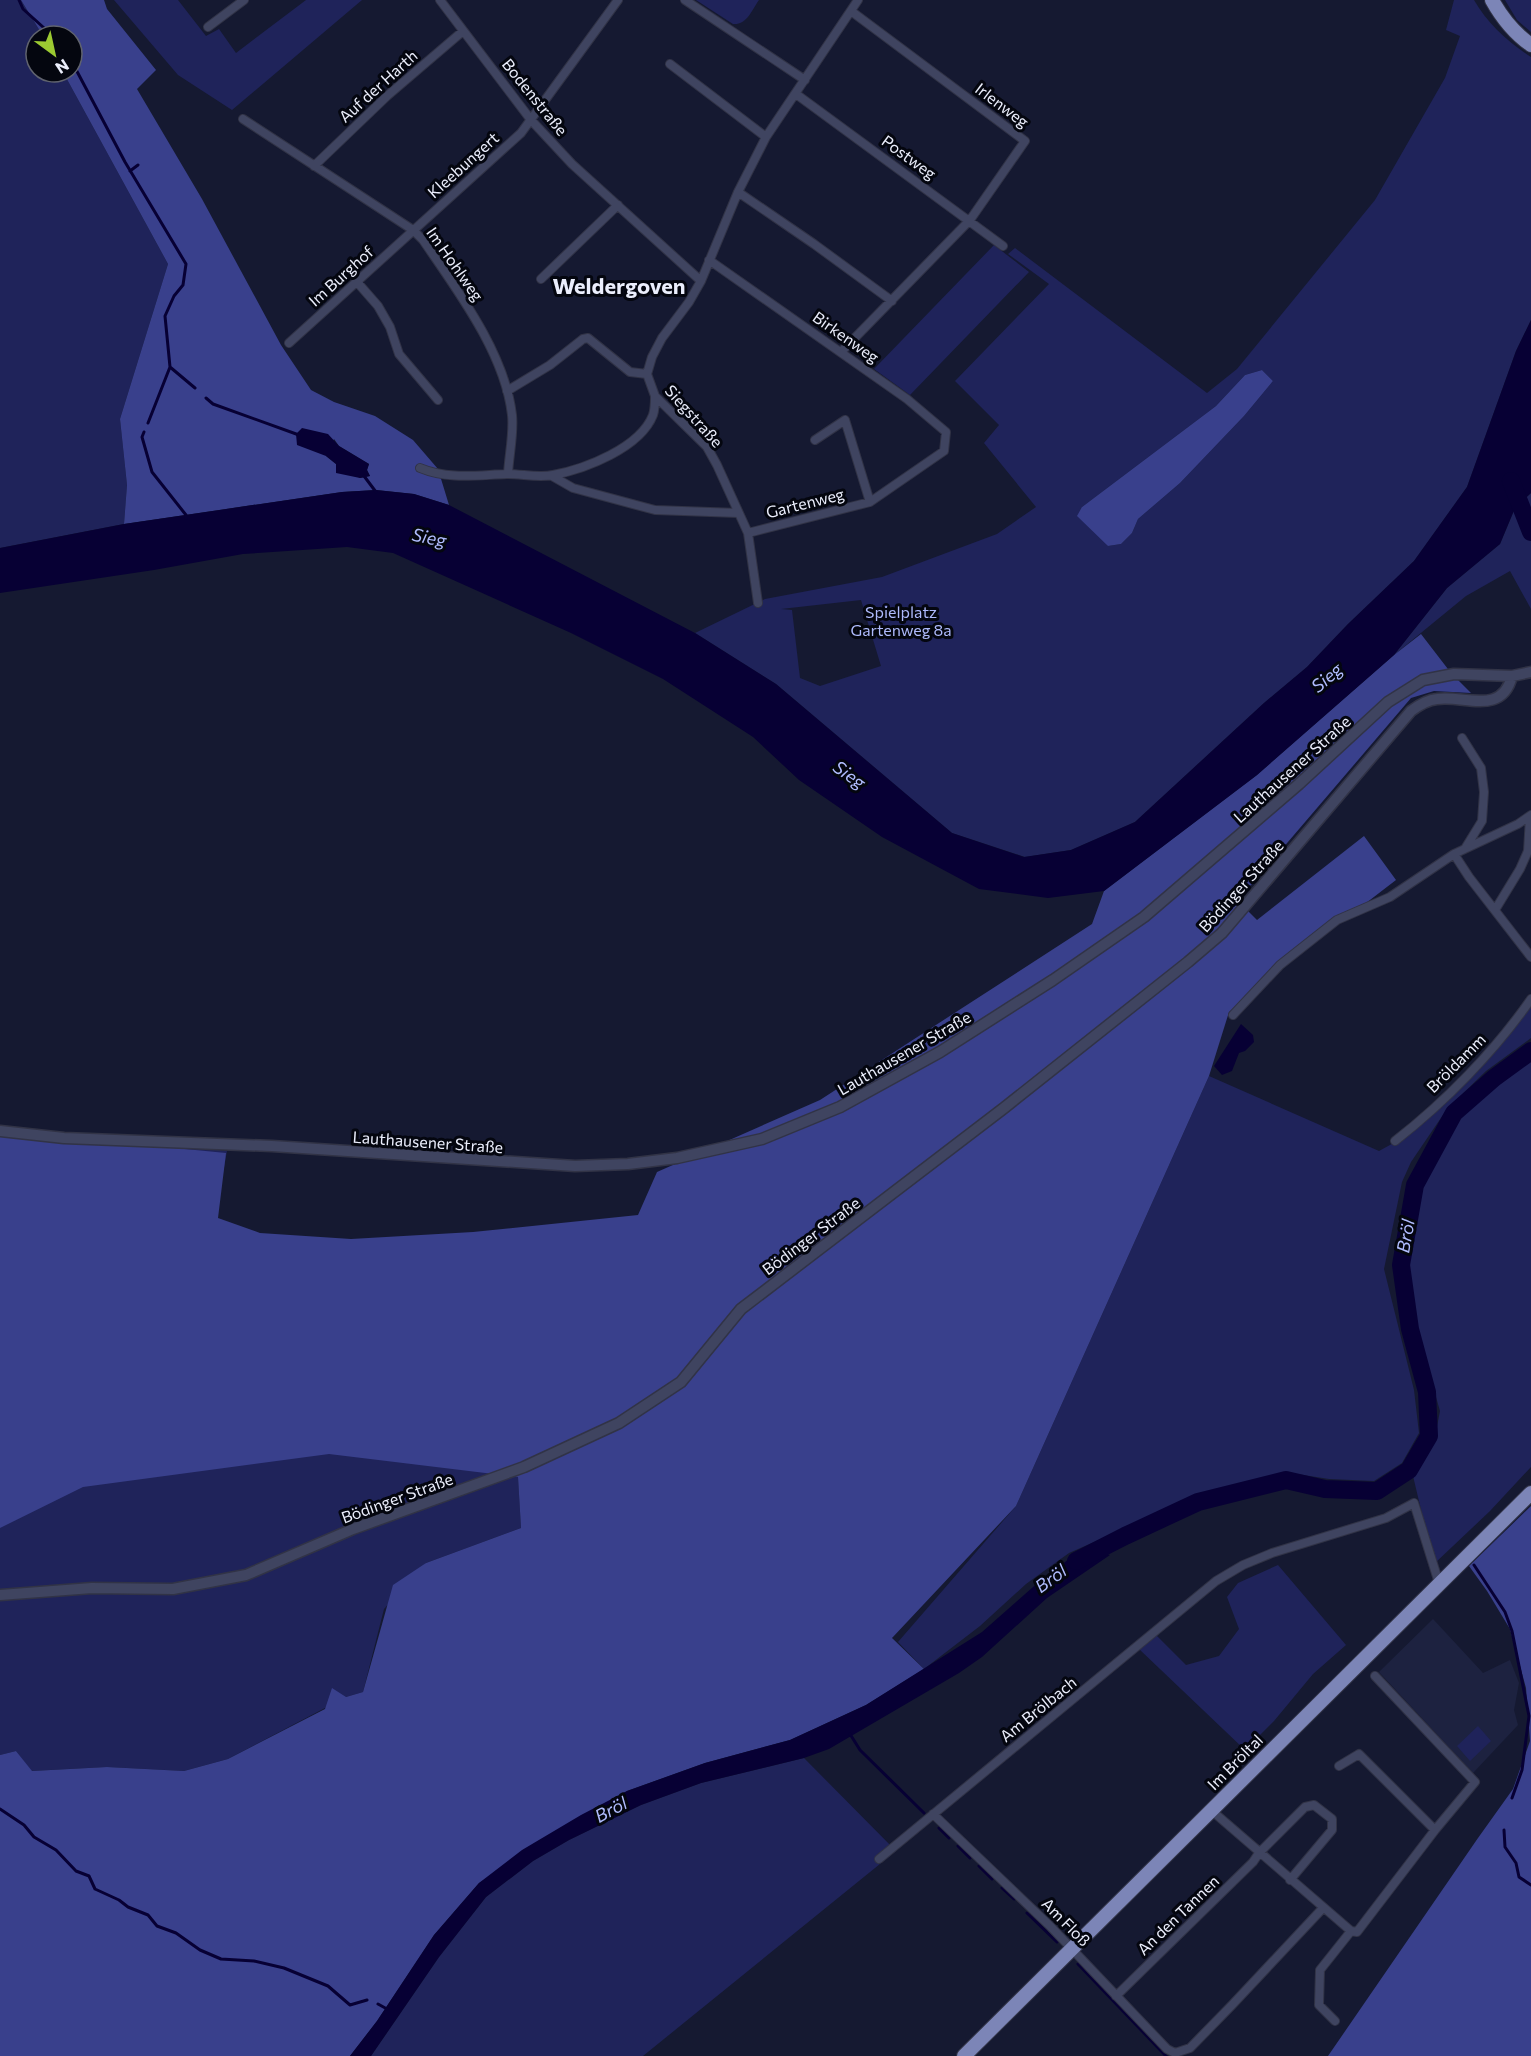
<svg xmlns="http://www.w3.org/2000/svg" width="1531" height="2056" font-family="Commissioner,sans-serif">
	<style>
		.built { fill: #1d2240 }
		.green { fill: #1f235a; fill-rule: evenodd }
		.forest { fill: #39408c; fill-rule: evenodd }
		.water { fill: #070034 }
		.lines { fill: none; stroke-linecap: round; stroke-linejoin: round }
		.stream { stroke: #070034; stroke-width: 3 }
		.river { stroke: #070034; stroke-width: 18 }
		.minor-casing { stroke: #313346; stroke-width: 10 }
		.tertiary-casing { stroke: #313346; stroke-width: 13 }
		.primary-casing { stroke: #313346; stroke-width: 16 }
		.minor { stroke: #3f4460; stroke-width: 8 }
		.tertiary { stroke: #3f4460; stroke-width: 10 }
		.primary { stroke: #7c85b7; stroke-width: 14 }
		.labels { text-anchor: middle; stroke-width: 6; stroke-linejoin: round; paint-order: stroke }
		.street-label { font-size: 16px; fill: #ebeefc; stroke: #04060f }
		.park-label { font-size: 16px; fill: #aebafc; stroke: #04060f }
		.water-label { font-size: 18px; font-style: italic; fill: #b0bcfe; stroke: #04060f }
		.district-label { font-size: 22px; font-weight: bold; fill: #ebeefc; stroke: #04060f }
	</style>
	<rect width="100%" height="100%" fill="#151931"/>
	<path class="built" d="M1433,1619L1483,1673L1510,1660L1519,1683L1514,1710L1518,1725L1473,1773L1379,1672Z"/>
	<path class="green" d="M0,0H21L43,36H36V72H63L168,264L120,419L127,485L124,524L0,548Z
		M114,0H178L206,36L219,29L236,53L306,0H362L232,110L178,75Z
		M696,0H759C752,10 747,25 733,24Z
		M1454,0H1474C1487,23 1509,43 1531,57V320L1516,351L1467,487L1414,561L1348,624L1307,667L1264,703L1135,822L1071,850L1025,857L952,833L776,684L695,633L765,599L882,577L997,534L1036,507L984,443L999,425L955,381L1049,284L1008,254L1015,248L1207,393L1237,369L1375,200L1445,78L1460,36L1446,30ZM1262,370L1273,381L1244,416L1180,483L1138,519L1132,533L1121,544L1108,546L1082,507L1216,406L1245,375ZM861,600L881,666L820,686L800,678L792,610L781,609Z
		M1505,0H1531V32L1517,20Z
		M994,245L1029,272L910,395L874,369Z
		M1531,493V609L1510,571L1466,596L1394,655L1447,588L1500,544L1515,508Z
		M1531,1004V1038L1486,1071L1447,1109L1411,1162L1402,1182L1384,1269L1414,1390L1419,1433L1402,1463L1374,1481L1329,1479L1284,1472L1197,1497L1069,1553L1026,1584L980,1626L924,1669L898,1642L1016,1506L1209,1076L1379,1151L1399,1140L1415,1127Z
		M1531,1058V1467L1490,1511L1434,1564L1413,1476L1434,1442L1440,1411L1415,1324L1405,1264L1418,1188L1456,1116Z
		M0,1135L211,1149L227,1151L215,1218L518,1476L521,1528L426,1563L384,1609L363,1692L346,1697L228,1759L184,1771L107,1767L31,1771L16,1751L0,1755Z
		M1278,1565L1346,1645L1313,1674L1274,1721L1245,1750L1139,1649L1156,1635L1186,1665L1219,1656L1239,1629L1227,1597L1238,1583Z
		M1478,1726L1491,1741L1470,1761L1457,1746Z
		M804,1758L896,1851L643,2056H371L439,1957L486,1897L533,1861L569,1840L641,1805L701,1783Z"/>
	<path class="forest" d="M21,0H104L107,9L156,70L137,89L202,199L281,345L311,390L334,402L375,416L413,440L438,469L449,505L414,494L376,490L342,492L124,524L127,485L120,419L168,264L63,72H72V36H43ZM334,439L339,446L369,464L367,470L370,476L360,478L336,464L326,456Z
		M1262,370L1273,381L1244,416L1180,483L1138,519L1132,533L1121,544L1108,546L1077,516L1082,507L1216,406L1245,375Z
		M1421,634L1451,673L1471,693L1434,691L1411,698L1253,883L1236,899L1257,920L1364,836L1396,880L1314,943L1229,1012L1209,1076L1016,1506L892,1638L924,1669L866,1705L790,1740L705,1763L627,1791L479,1883L434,1935L377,2021L350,2056H0V1755L16,1751L32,1771L107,1767L184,1771L228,1759L325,1709L332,1688L346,1697L363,1692L393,1585L426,1563L521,1528L518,1477L329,1454L83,1487L0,1528V1131L226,1153L218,1218L260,1233L351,1239L473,1232L638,1215L657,1172L820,1100L1092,924L1104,891L1257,775L1394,655Z
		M1531,1506V2056H1328L1478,1838L1513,1789L1530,1741L1526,1688L1510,1629L1487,1591L1469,1566Z"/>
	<path class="water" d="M1531,320V493L1515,508L1500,544L1447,588L1394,655L1257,775L1104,891L1048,898L979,889L882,837L799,780L753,737L663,679L571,633L393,553L347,547L243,554L154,570L0,593V548L124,524L342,492L376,490L414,494L449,505L695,633L776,684L952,833L1024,857L1071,850L1135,822L1264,703L1307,667L1348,624L1414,561L1467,487L1516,351Z
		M302,428L328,434L339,446L369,464L367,470L370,476L360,478L336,473V464L326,456L297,445L296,434Z
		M1241,1024L1253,1035L1254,1042L1245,1051L1239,1053L1232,1071L1222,1075L1214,1066Z
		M1085,1547L1110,1555L1047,1598L982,1657L959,1673L829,1749L804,1758L701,1783L641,1805L569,1840L533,1861L486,1897L439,1957L371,2056H350L377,2021L434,1935L479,1883L522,1850L581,1815L627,1791L705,1763L790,1740L866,1705L982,1632L1041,1580Z"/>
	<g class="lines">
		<path class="stream" d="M19,0L23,9L53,36
			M72,62L125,162L186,264L183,285L174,296L165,316L170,367L195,388
			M130,171L138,165
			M206,398L213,404L299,435
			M148,423L170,367
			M144,432L142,437L152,472L186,515V518
			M364,476L376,492
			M1474,1565L1505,1612L1512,1631L1529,1716L1522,1770L1512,1798
			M850,1734L860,1750L924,1813
			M0,1809L24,1825L34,1837L56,1850L76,1871L89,1876L95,1889L119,1900L128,1907L148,1915L157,1926L176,1933L200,1950L221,1959L254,1961L284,1968L328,1986L350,2005L367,2000
			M939,1828L949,1838
			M1504,1830L1505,1847L1516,1863L1519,1877L1531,1885
			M958,1846L970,1858
			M979,1866L992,1879
			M1002,1888L1014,1899
			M1027,1913L1057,1942
			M1078,1964L1166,2056
			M378,2004L387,2009"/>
		<path class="river" d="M1511,481L1531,532
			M1076,1561L1125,1536L1198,1502L1286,1480L1325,1489L1377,1491L1409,1470L1429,1436L1427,1392L1410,1329L1401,1265L1415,1185L1454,1113L1494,1078L1531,1051"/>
		<g class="minor-casing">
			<path id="minor" d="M440,0L531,120L572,164L701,281
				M685,0L805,80
				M208,27L244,0
				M670,64L766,137
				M796,94L1003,246
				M243,119L413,230L423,240C457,290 505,353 512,415C514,433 509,455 508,474
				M314,166L387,96L463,31
				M738,192L814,244L892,301
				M709,260L907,399L946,432L944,451L870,502L748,533
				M541,279L618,205
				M357,282L378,306L390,327L399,354L438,400
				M289,343L521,133L618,0
				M841,352L970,220L1025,141L851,11
				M507,391L550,365L583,339L588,338L630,372L647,374
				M815,440L845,420L870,502
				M420,468C449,480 477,475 507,474C522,474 539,478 553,475C585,469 640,448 653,415C655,409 655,402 655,396
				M552,476L573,488L655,510L738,513
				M758,603L748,533L717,465L707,447L655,396L647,374L652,357L662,338L689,302L701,281L738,192L766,137L858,0
				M1462,738L1481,768L1484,792L1482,821L1466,847
				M1454,854L1469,877L1531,957
				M1495,910L1520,869L1528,851L1530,817
				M1233,1015L1280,965L1337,920L1390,897L1454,854L1518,824L1531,815
				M1395,1141C1445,1102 1495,1051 1531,999
				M1339,1766L1359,1754L1435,1830
				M1211,1810L1351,1931L1357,1932L1435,1830L1475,1782L1375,1676
				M933,1814L1051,1927L1167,2049L1175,2053L1176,2056
				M879,1859L1216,1581L1243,1565L1272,1553L1386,1518L1414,1503L1439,1583
				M1116,1996L1253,1862L1259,1853L1305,1807L1314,1805L1332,1819V1830L1290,1880
				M1335,2021L1319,2005L1320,1970L1351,1931
				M1175,2053L1190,2048L1232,2005L1323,1908"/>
		</g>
		<g class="tertiary-casing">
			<path id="tertiary" d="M0,1131L64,1138L272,1146L575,1166L628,1164L677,1158L762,1139L840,1107L940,1052L1053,980L1144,917L1299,784L1388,702L1423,680L1454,674L1512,676L1531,672
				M0,1595L92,1588L173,1589L246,1575L353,1529L524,1467L619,1423L681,1382L741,1309L1004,1108L1188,962L1222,933L1411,711C1419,705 1427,700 1437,699C1465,695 1502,716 1512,676"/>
		</g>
		<g class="primary-casing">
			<path id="primary" d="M1492,0C1502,18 1514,33 1531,45
				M964,2056L1531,1493"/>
		</g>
		<use href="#minor" class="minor"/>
		<use href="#tertiary" class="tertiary"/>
		<use href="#primary" class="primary"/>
	</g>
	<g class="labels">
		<g class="street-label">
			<text transform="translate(378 86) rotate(-42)" y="6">Auf der Harth</text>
			<text transform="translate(535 97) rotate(51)" y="6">Bodenstraße</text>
			<text transform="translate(1002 105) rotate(37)" y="6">Irlenweg</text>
			<text transform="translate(909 157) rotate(36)" y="6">Postweg</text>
			<text transform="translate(463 165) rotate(-42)" y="6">Kleebungert</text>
			<text transform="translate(455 264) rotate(55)" y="6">Im Hohlweg</text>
			<text transform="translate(341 276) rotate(-42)" y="6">Im Burghof</text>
			<text transform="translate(846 337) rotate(35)" y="6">Birkenweg</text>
			<text transform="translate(694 416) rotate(48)" y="6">Siegstraße</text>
			<text transform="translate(805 503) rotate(-14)" y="6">Gartenweg</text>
			<text transform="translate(1292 769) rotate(-42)" y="6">Lauthausener Straße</text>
			<text transform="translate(1241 886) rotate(-48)" y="6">Bödinger Straße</text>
			<text transform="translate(904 1053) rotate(-30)" y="6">Lauthausener Straße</text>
			<text transform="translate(1456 1063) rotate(-45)" y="6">Bröldamm</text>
			<text transform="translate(428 1142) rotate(4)" y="6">Lauthausener Straße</text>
			<text transform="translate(811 1236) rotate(-37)" y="6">Bödinger Straße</text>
			<text transform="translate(397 1498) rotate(-20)" y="6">Bödinger Straße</text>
			<text transform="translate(1038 1709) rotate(-39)" y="6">Am Brölbach</text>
			<text transform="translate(1235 1762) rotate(-45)" y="6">Im Bröltal</text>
			<text transform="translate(1178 1915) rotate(-44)" y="6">An den Tannen</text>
			<text transform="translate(1066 1922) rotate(45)" y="6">Am Floß</text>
		</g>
		<g class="park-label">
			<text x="901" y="618">Spielplatz<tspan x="901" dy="18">Gartenweg 8a</tspan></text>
		</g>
		<g class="water-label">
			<text transform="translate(429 538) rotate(11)" y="6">Sieg</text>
			<text transform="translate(1327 678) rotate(-41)" y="6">Sieg</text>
			<text transform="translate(849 775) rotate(35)" y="6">Sieg</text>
			<text transform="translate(1406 1236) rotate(-80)" y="6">Bröl</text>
			<text transform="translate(1051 1579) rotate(-36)" y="6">Bröl</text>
			<text transform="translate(611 1810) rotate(-28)" y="6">Bröl</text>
		</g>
		<g class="district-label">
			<text x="619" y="294">Weldergoven</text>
		</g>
	</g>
	<g transform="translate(54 54) rotate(147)"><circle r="28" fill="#04060f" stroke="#60636e" stroke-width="1.5"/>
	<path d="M0-4.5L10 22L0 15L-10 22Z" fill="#9cca32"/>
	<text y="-9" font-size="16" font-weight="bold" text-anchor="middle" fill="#ebeefc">N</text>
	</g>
</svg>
